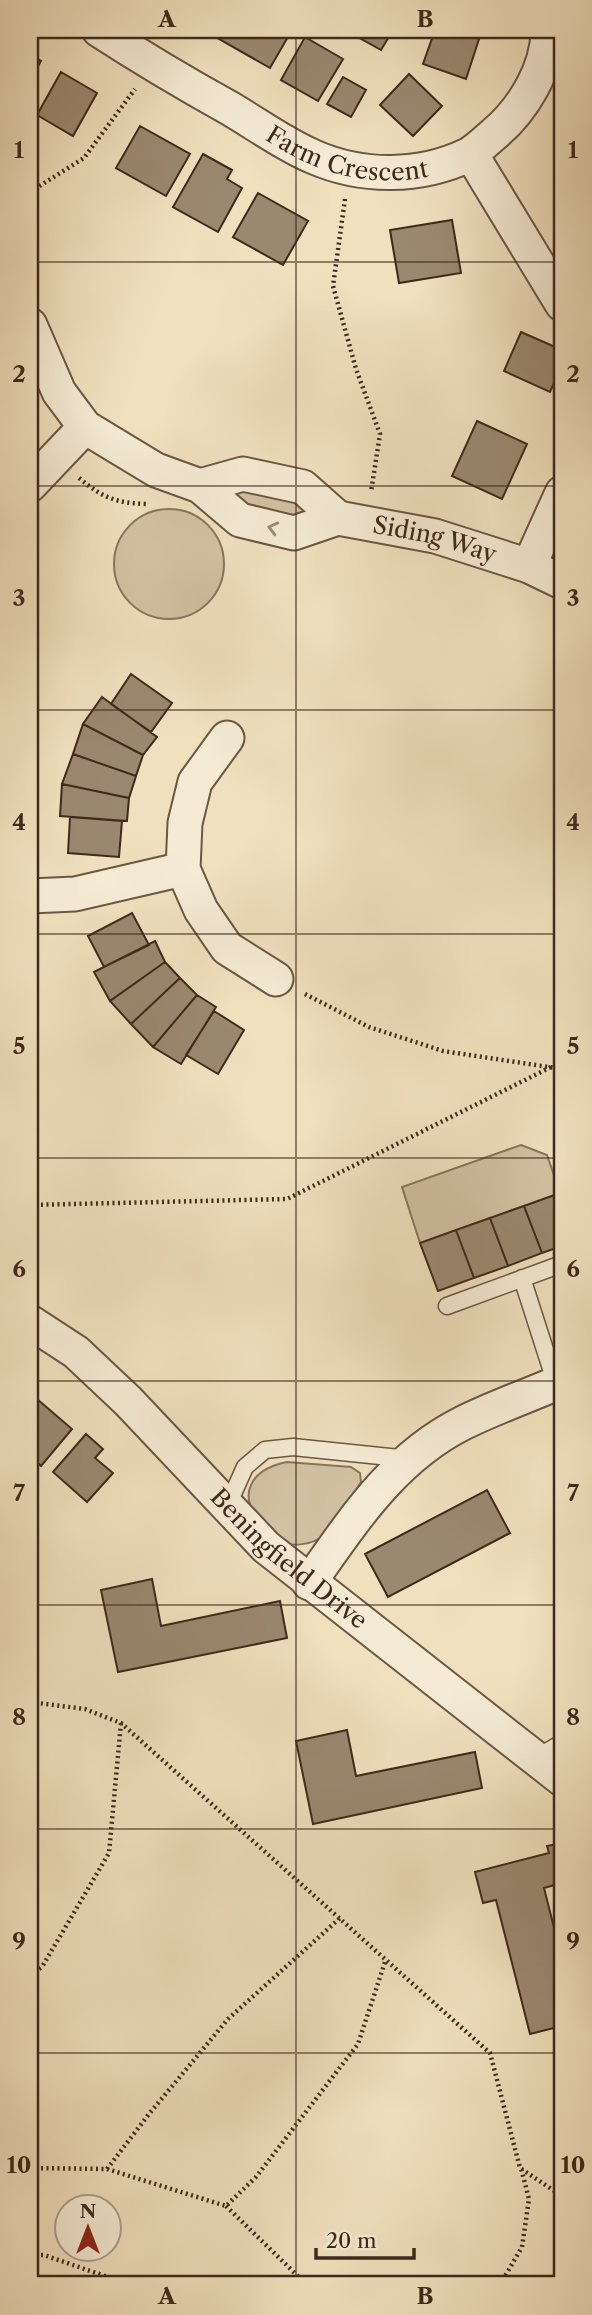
<svg xmlns="http://www.w3.org/2000/svg" width="592" height="2315" font-family="'Libre Caslon Text',serif">
	<style>
		.green { fill: #d2c1a2; stroke: #88755e; stroke-width: 2 }
		.building { fill: #9b8870; stroke: #3f291b; stroke-width: 2 }
		.lines { fill: none; stroke-linecap: round; stroke-linejoin: round }
		.service-casing { stroke: #6b5744; stroke-width: 19 }
		.minor-casing { stroke: #6b5744; stroke-width: 37 }
		.path { stroke: #3f291b; stroke-width: 4.5; stroke-dasharray: 2 3.5; stroke-linecap: butt }
		.service { stroke: #f5ebd5; stroke-width: 16 }
		.minor { stroke: #f5ebd5; stroke-width: 33 }
		.oneway { stroke: #9a8a78 }
		.grid { fill: none; stroke: #3f291b; stroke-width: 2; stroke-opacity: 0.55 }
		.labels { text-anchor: middle; stroke-width: 5; stroke-linejoin: round; paint-order: stroke }
		.street-label { font-size: 24px; fill: #3f291b; stroke: #f5ebd5 }
		.neatline { fill: none; stroke: #3f291b; stroke-width: 2.5 }
		.grid-label { font-size: 23px; text-anchor: middle; font-weight: bold; fill: #3f291b }
	</style>
	<rect width="100%" height="100%" fill="#f0e0be"/>
	<filter id="stains"><feTurbulence type="fractalNoise" baseFrequency=".00286" numOctaves="4"/><feColorMatrix values="0 0 0 0 .2 0 0 0 0 .09 0 0 0 0 .02 0 0 0 .5 -.17"/></filter>
	<radialGradient id="worn" r=".72"><stop offset=".6" stop-color="#630" stop-opacity="0"/><stop offset="1" stop-color="#630" stop-opacity=".3"/></radialGradient>
	<path class="green" d="M238,486L295,496L317,519L250,513L225,491Z
		M114 564a55 55 0 1 1 110 0a55 55 0 1 1-110 0Z
		M521,1145L547,1155L560,1193L420,1243L402,1187Z
		M287,1462L351,1467L360,1473L361,1482C352,1495 335,1526 323,1536C312,1545 290,1548 277,1540C271,1536 266,1528 262,1524C235,1494 252,1469 287,1462Z"/>
	<path class="building" d="M208,30H292L270,68L207,32Z
		M359,30H393L381,50L356,36Z
		M435,30H453L479,39L466,79L423,64Z
		M305,37L343,59L318,101L281,80Z
		M30,55L41,61L30,81Z
		M61,72L97,93L73,136L37,115Z
		M409,74L442,106L413,136L380,105Z
		M343,77L366,90L351,117L327,104Z
		M140,126L190,154L166,196L116,168Z
		M203,154L232,170L227,179L242,188L218,232L173,207Z
		M258,193L308,221L283,265L233,237Z
		M452,220L461,273L399,283L390,230Z
		M521,332L562,350V365L550,392L504,371Z
		M477,421L527,444L502,499L452,476Z
		M131,674L172,703L151,732L111,704Z
		M102,697L157,737L143,755L83,724Z
		M83,724L143,755L136,776L73,754Z
		M73,754L136,776L129,798L62,784Z
		M62,784L129,798L127,821L60,816Z
		M70,817L122,821L119,857L68,853Z
		M132,913L149,945L104,967L88,936Z
		M155,941L165,962L110,1001L94,972Z
		M165,962L180,978L131,1024L110,1001Z
		M180,978L197,995L153,1047L131,1024Z
		M197,995L216,1007L181,1064L153,1047Z
		M214,1011L244,1030L218,1074L186,1055Z
		M560,1193L562,1201V1246L542,1253L524,1206Z
		M524,1206L542,1253L508,1266L490,1218Z
		M490,1218L508,1266L474,1278L456,1230Z
		M456,1230L474,1278L438,1291L420,1243Z
		M30,1393L72,1429L41,1466L30,1456Z
		M86,1434L103,1449L95,1458L113,1473L87,1502L53,1472Z
		M487,1490L510,1533L388,1597L365,1554Z
		M152,1579L161,1626L280,1601L287,1638L118,1672L101,1590Z
		M347,1730L356,1776L475,1752L482,1788L313,1824L296,1741Z
		M562,1843V1883L544,1888L562,1959V2026L530,2034L496,1900L483,1903L475,1872L549,1853L547,1846Z"/>
	<g class="lines">
		<g class="service-casing">
			<path id="service" d="M522,1278L556,1384
				M447,1306L562,1264
				M227,1507L245,1467L265,1450L293,1447L409,1459
				M534,1759L562,1743"/>
		</g>
		<g class="minor-casing">
			<g id="minor">
				<path id="s1" d="M99,30C142,58 186,84 231,109C258,125 285,145 314,157C362,178 420,178 468,155C477,150 486,141 493,135C523,110 548,69 548,30"/>
				<path d="M471,154L562,304"/>
				<path id="s2" d="M30,325L59,392L85,427L156,470L200,486L240,520L294,533L338,518L435,536L529,566L562,582"/>
				<path d="M30,485L85,427"/>
				<path d="M200,486L243,474L303,487L338,518"/>
				<path d="M529,566L562,493"/>
				<path d="M227,738L195,782L185,823L183,869L201,910L227,948L276,979"/>
				<path d="M30,896L75,894L183,869"/>
				<path id="s3" d="M30,1322L76,1352L128,1401L266,1547L562,1779"/>
				<path d="M309,1583C353,1521 393,1458 463,1423C495,1407 530,1395 562,1381"/>
			</g>
		</g>
		<path class="path" d="M30,192L84,158L135,89
			M345,199L333,286L356,369L380,434L371,492
			M79,478C103,498 116,503 147,504
			M305,994L369,1027L443,1051L562,1069
			M30,1205L287,1199L551,1067
			M30,1702L85,1709L121,1723L490,2053L520,2168L562,2196
			M30,1975L42,1967L109,1853L121,1723
			M30,2168L107,2169L226,2206L256,2177L358,2044L386,1959
			M107,2169L149,2114L228,2019L340,1918
			M226,2206L307,2285
			M30,2255H44L131,2285
			M500,2285L522,2247L529,2199L521,2168"/>
		<use href="#service" class="service"/>
		<use href="#minor" class="minor"/>
	</g>
	<defs><path id="oneway-chevron" d="M-2-3.5L2.5 0L-2 3.5" fill="none" stroke-width="1.6" stroke-linecap="round" stroke-linejoin="round" transform="scale(1.75)"/></defs>
	<use class="oneway" href="#oneway-chevron" transform="translate(273 528) rotate(-166)"/>
	<path class="grid" d="M296,30V2285M30,262H562M30,486H562M30,710H562M30,934H562M30,1158H562M30,1381H562M30,1605H562M30,1829H562M30,2053H562"/>
	<g class="labels">
		<g class="street-label">
			<text dy="8" stroke="none"><textPath href="#s1" startOffset="282">Farm Crescent</textPath></text>
			<text dy="8" stroke="none"><textPath href="#s2" startOffset="500">Siding Way</textPath></text>
			<text dy="8" stroke="none"><textPath href="#s3" startOffset="352">Beningfield Drive</textPath></text>
		</g>
	</g>
	<rect width="592" height="2315" fill="none" stroke="#f0e0be" stroke-width="77"/>
	<g transform="translate(88 2228)"><circle r="33" fill="#f5ebd5" stroke="#ac9d8b" stroke-width="2"/>
	<path d="M0-5L12 26L0 18L-12 26Z" fill="#8f2418"/>
	<text y="-10" font-size="19" font-weight="bold" text-anchor="middle" fill="#3f291b">N</text>
	</g>
	<path d="M316 2248v10h98v-10" fill="none" stroke="#3f291b" stroke-width="3.5"/>
	<text x="326" y="2248" font-size="21" fill="#3f291b" stroke="#f5ebd5" stroke-width="5" paint-order="stroke">20 m</text>
	<rect x="38" y="38" width="516" height="2238" class="neatline"/>
	<g class="grid-label">
		<text x="167" y="27">A</text>
		<text x="425" y="27">B</text>
		<text x="19" y="158">1</text>
		<text x="573" y="158">1</text>
		<text x="19" y="382">2</text>
		<text x="573" y="382">2</text>
		<text x="19" y="606">3</text>
		<text x="573" y="606">3</text>
		<text x="19" y="830">4</text>
		<text x="573" y="830">4</text>
		<text x="19" y="1054">5</text>
		<text x="573" y="1054">5</text>
		<text x="19" y="1277">6</text>
		<text x="573" y="1277">6</text>
		<text x="19" y="1501">7</text>
		<text x="573" y="1501">7</text>
		<text x="19" y="1725">8</text>
		<text x="573" y="1725">8</text>
		<text x="19" y="1949">9</text>
		<text x="573" y="1949">9</text>
		<text x="19" y="2173">10</text>
		<text x="573" y="2173">10</text>
		<text x="167" y="2304">A</text>
		<text x="425" y="2304">B</text>
	</g>
	<rect width="100%" height="100%" filter="url(#stains)"/>
	<rect width="100%" height="100%" fill="url(#worn)"/>
</svg>
